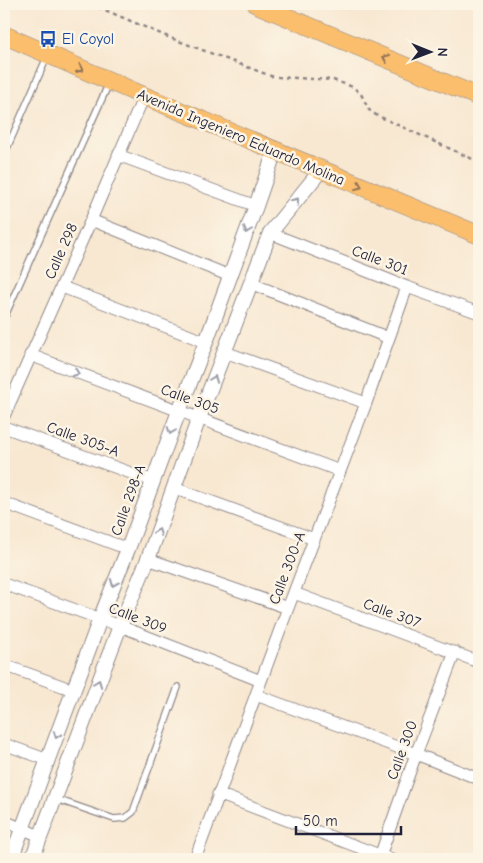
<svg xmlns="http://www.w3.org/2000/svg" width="483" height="863" font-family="'Comic Neue',sans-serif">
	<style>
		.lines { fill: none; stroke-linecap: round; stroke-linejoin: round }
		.service-casing { stroke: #8d8586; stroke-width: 8 }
		.minor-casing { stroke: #8d8586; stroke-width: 13 }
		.tertiary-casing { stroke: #8d8586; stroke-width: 16 }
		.primary-casing { stroke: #8d8586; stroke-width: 19 }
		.path { stroke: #8d8586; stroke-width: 2.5; stroke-dasharray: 4 4; stroke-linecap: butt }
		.service { stroke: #fff; stroke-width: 5.5 }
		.minor { stroke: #fff; stroke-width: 11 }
		.tertiary { stroke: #fff; stroke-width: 14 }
		.primary { stroke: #fabe6d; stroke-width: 18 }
		.oneway { stroke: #8e7054 }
		.oneway2 { stroke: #9c9ca7 }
		.labels { text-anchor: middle; stroke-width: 5; stroke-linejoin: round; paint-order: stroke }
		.transit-label { font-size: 15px; fill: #164399; stroke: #fcf5e5; text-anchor: start }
		.street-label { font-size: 15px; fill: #22223b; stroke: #fcf5e5 }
	</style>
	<rect width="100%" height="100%" fill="#fcf5e5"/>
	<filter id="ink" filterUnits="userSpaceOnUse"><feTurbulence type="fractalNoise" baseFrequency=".02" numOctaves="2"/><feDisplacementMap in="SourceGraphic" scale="10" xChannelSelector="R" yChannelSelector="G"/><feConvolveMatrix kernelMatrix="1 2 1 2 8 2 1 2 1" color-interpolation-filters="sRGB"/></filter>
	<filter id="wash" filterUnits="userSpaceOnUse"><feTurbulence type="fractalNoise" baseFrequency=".0096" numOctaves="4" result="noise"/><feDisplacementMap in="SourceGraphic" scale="20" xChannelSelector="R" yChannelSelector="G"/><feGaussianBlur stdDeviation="1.12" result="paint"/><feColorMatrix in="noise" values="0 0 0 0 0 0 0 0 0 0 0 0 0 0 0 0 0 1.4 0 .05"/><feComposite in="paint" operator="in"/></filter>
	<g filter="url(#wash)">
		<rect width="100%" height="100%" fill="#f8e8d2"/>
	</g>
	<g filter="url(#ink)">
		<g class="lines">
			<g class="service-casing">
				<path id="service" d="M4,155L47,57
					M4,318L109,83
					M56,799L114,819L125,818L133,812L178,687"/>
			</g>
			<g class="minor-casing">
				<path id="minor" d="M118,155L256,206
					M91,220L230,276
					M270,233L407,287L479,313
					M250,283L389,338
					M62,287L206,342
					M225,352L366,403
					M30,355L340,471
					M4,416L91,220L144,96
					M4,427L153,481
					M174,488L314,539
					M4,503L128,549
					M148,559L288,608
					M4,584L120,626L261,681
					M294,593L479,662
					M4,665L73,690
					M256,695L416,754L479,779
					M4,744L48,760
					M218,794L390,859
					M4,821L40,836
					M195,859L288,608L366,403L407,287
					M379,859L416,754L455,652"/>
			</g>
			<g class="tertiary-casing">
				<path id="tertiary" d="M11,859L100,619L128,549L179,411L206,342L256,206L275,151
					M32,859L120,626L148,559L199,418L270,233L321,170"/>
			</g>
			<g class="primary-casing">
				<path id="primary" d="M256,4L479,97
					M4,35L144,96L479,235"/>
			</g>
			<path class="path" d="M91,4L168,37L271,76L278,77L333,80L353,87L361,94L369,110L376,115L479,162"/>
			<use href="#service" class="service"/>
			<use href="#minor" class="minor"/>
			<use href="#tertiary" class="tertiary"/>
			<use href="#primary" class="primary"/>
		</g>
		<defs><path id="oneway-chevron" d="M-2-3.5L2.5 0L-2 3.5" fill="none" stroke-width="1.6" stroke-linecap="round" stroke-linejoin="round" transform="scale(1.25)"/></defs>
		<g class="oneway">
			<use href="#oneway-chevron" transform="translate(386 58) rotate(-157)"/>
			<use href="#oneway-chevron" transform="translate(80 69) rotate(24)"/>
			<use href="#oneway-chevron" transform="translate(359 186) rotate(22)"/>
		</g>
		<g class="oneway2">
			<use href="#oneway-chevron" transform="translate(296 201) rotate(-51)"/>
			<use href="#oneway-chevron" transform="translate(247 230) rotate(111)"/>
			<use href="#oneway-chevron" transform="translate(76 373) rotate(20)"/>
			<use href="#oneway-chevron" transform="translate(214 379) rotate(-69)"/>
			<use href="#oneway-chevron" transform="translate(171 431) rotate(111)"/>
			<use href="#oneway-chevron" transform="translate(158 532) rotate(-70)"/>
			<use href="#oneway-chevron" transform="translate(114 583) rotate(112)"/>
			<use href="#oneway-chevron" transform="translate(98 683) rotate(-69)"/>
			<use href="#oneway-chevron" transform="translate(57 735) rotate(110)"/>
		</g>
	</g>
	<defs>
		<g id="bus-bare" transform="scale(1.35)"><path d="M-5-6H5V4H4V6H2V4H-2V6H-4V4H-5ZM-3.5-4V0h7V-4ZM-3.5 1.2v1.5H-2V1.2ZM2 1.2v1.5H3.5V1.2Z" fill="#1a4fb4" stroke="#fcf5e5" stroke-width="2.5" paint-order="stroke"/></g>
	</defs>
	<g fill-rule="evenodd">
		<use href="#bus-bare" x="48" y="39"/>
	</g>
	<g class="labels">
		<g class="transit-label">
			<text x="62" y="44">El Coyol</text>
		</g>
		<g class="street-label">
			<text transform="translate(241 137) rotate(23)" y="5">Avenida Ingeniero Eduardo Molina</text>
			<text transform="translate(61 251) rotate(-66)" y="5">Calle 298</text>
			<text transform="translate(380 260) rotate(21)" y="5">Calle 301</text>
			<text transform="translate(190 399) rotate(20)" y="5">Calle 305</text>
			<text transform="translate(83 439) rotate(20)" y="5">Calle 305-A</text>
			<text transform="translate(128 500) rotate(-70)" y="5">Calle 298-A</text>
			<text transform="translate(287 568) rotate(-69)" y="5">Calle 300-A</text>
			<text transform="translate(392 613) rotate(20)" y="5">Calle 307</text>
			<text transform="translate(138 618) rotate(21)" y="5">Calle 309</text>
			<text transform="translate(402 750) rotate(-70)" y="5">Calle 300</text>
		</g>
	</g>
	<rect width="483" height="863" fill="none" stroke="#fcf5e5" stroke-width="20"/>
	<g transform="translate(430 52) rotate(91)" stroke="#fcf5e5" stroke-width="4" paint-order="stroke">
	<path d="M0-4L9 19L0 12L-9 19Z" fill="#22223b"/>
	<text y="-8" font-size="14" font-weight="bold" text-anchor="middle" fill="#22223b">N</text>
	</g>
	<path d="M296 826v8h105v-8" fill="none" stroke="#22223b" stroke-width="2.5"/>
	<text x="303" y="826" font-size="15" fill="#22223b" stroke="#fcf5e5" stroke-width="4" paint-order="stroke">50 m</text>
</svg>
